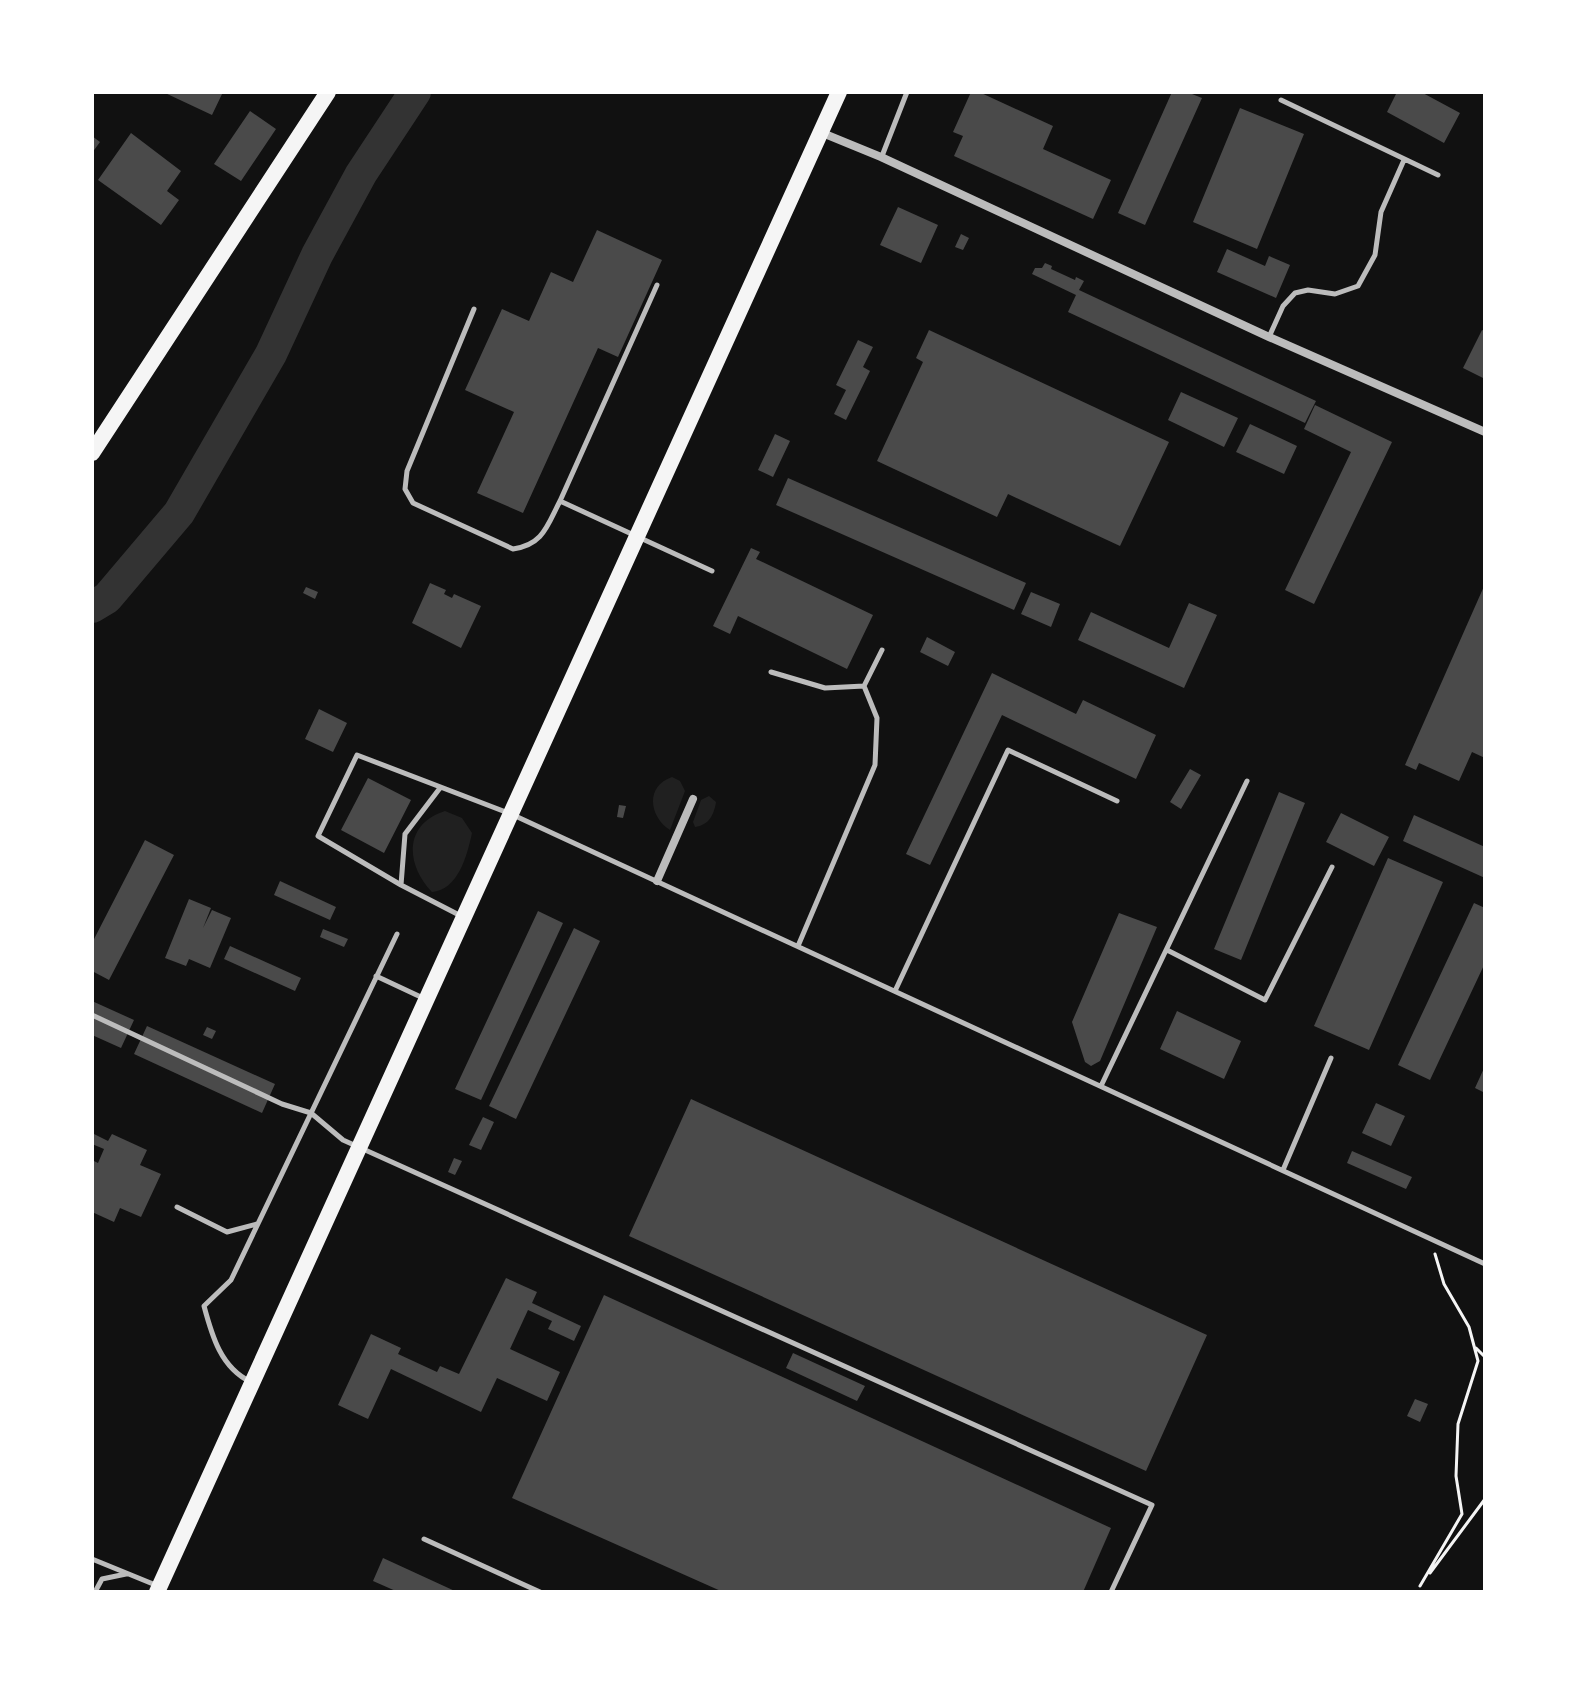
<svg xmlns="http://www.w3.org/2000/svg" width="1577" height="1684" font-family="'Nunito Sans',sans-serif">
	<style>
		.green { fill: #202020 }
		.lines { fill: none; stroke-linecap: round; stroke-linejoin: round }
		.river { stroke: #333; stroke-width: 32 }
		.building { fill: #4a4a4a }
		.path { stroke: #f5f5f5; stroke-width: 3 }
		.service { stroke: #bcbcbc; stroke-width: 5 }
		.minor { stroke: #bcbcbc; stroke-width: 8 }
		.secondary { stroke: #f5f5f5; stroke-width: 16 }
	</style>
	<rect width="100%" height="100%" fill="#111"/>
	<path class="green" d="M672,777L680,781L685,791L670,830C649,817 645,786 672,777Z
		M709,796L716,802C714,815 709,825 695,827L693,822L701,800Z
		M445,811L462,818L472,833C467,856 458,890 432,892C405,864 404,824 445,811Z"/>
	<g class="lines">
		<path class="river" d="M92,607L107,598L179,513L271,354L317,255L361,174L415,92"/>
	</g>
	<path class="building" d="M163,92H223L212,115Z
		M971,92H979L1053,126L1043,149L1111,180L1093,219L954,156L963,136L953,132Z
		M1172,92H1187L1202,98L1145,225L1118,213Z
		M1397,92H1421L1460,113L1444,143L1387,112Z
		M1240,108L1304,134L1257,249L1193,222Z
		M250,111L276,129L241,181L214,164Z
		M131,133L181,171L167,191L179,200L161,225L98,180Z
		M92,136L100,142L92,153Z
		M898,207L938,225L921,263L880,245Z
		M597,230L662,260L618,357L598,348L523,513L477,493L514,412L465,390L502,309L529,321L551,272L573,282Z
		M961,234L969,238L963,250L955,247Z
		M1227,249L1265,266L1269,256L1290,265L1276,298L1217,272Z
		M1045,263L1052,266L1051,269L1075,280L1076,277L1084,281L1079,290L1316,401L1305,423L1068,312L1076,295L1032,274L1035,268H1042Z
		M929,330L1169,442L1120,546L1008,494L997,517L877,461L923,362L916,358Z
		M1482,330L1485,331V379L1463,368Z
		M858,340L873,347L863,367L870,371L846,420L834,414L846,390L836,385Z
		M1181,392L1238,418L1224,447L1168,420Z
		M1315,405L1392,442L1314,604L1285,590L1351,452L1304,429Z
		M1250,424L1297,446L1284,474L1236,452Z
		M775,434L790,441L773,477L758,470Z
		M788,478L1026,583L1014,610L776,505Z
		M751,548L760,552L756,559L873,615L847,669L738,616L730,634L713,626Z
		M430,583L446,590L444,594L452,598L454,594L481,606L461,648L412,623Z
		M1485,584V758L1472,752L1459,781L1419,763L1416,770L1405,765Z
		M306,587L318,592L315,599L303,593Z
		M1031,592L1060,604L1051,627L1021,614Z
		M1189,603L1217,615L1184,688L1078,640L1091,612L1169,648Z
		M927,637L955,652L948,666L920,652Z
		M992,673L1076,714L1083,700L1156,735L1136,779L1002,715L930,865L906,854Z
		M319,709L347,723L333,752L305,739Z
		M1190,769L1201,775L1181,809L1170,802Z
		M368,778L411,800L384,853L341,830Z
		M1279,792L1305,803L1241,960L1214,949Z
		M619,805L626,806L623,818L617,817Z
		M1341,813L1389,837L1374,866L1326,842Z
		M1414,815L1485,847V878L1403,841Z
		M145,840L174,855L109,980L92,971V943Z
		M1388,858L1443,882L1369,1050L1314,1026Z
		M280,881L336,907L330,920L274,895Z
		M189,899L211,908L203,928L212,910L231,918L210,968L189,959L186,966L165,958Z
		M1474,903L1485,908V963L1430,1080L1398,1065Z
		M538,911L563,923L481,1100L455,1089Z
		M1119,913L1157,927L1100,1061L1091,1066L1085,1062L1072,1022Z
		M574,928L600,941L516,1119L489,1106Z
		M323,929L348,939L344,947L320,937Z
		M230,946L301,978L295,991L224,959Z
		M92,1001L134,1020L121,1048L92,1035Z
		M1177,1011L1241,1041L1224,1079L1160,1049Z
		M147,1026L275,1084L262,1113L134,1054Z
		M207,1027L216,1031L212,1039L203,1035Z
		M1485,1066V1093L1475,1088Z
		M691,1099L1207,1335L1146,1471L629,1236Z
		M1376,1103L1405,1116L1391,1146L1362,1133Z
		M483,1117L494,1122L481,1150L469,1145Z
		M92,1133L108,1141L112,1134L147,1150L140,1165L161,1174L141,1217L120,1208L114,1222L92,1212V1160L98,1163L104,1149L92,1144Z
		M1352,1151L1412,1177L1406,1189L1347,1163Z
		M454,1158L462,1161L455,1175L448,1172Z
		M506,1278L537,1292L532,1303L581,1326L574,1341L548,1329L552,1321L528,1310L510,1349L560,1372L547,1401L497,1378L481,1412L391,1369L368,1419L338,1405L371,1334L401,1348L398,1354L437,1372L440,1366L459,1374Z
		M604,1295L1111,1528L1083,1592H723L512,1498Z
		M793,1353L865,1386L857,1401L786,1368Z
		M1415,1399L1428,1404L1420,1422L1407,1416Z
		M383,1558L457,1592H398L373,1581Z"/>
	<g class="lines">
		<path class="path" d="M1476,1348L1485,1357
			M1430,1573L1485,1499
			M1420,1586L1462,1514L1456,1476L1458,1424L1478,1361L1469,1327L1444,1284L1435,1254"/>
		<path class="service" d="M1281,100L1438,175
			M882,156L907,92
			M474,309L407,471L405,489L413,503L513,549C543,545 547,526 560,501L657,285
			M1269,337L1283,306L1295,293L1308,290L1335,294L1358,286L1375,255L1381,212L1404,160
			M560,501L712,571
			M771,672L825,688L864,686
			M440,788L405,834L401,885L463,917
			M401,885L318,836L357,755L511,814L1485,1264
			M798,946L875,765L877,718L864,686L882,650
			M1167,950L1265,1000L1332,867
			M376,976L423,998
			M895,991L1008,750L1117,801
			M92,1015L282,1104L311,1113L343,1140L1152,1505L1111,1592
			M1101,1086L1247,781
			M1283,1170L1331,1058
			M177,1207L227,1232L257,1224
			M251,1382C221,1368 212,1336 204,1306L231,1280L397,934
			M424,1539L540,1592
			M92,1559L158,1586
			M95,1592L102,1579L126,1574"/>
		<path class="minor" d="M820,132L881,157L1269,337L1485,432
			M657,881L693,799"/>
		<path class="secondary" d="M92,453L328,92
			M157,1592L839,92"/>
	</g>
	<rect width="1577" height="1684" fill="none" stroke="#ffffff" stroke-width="188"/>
</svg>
